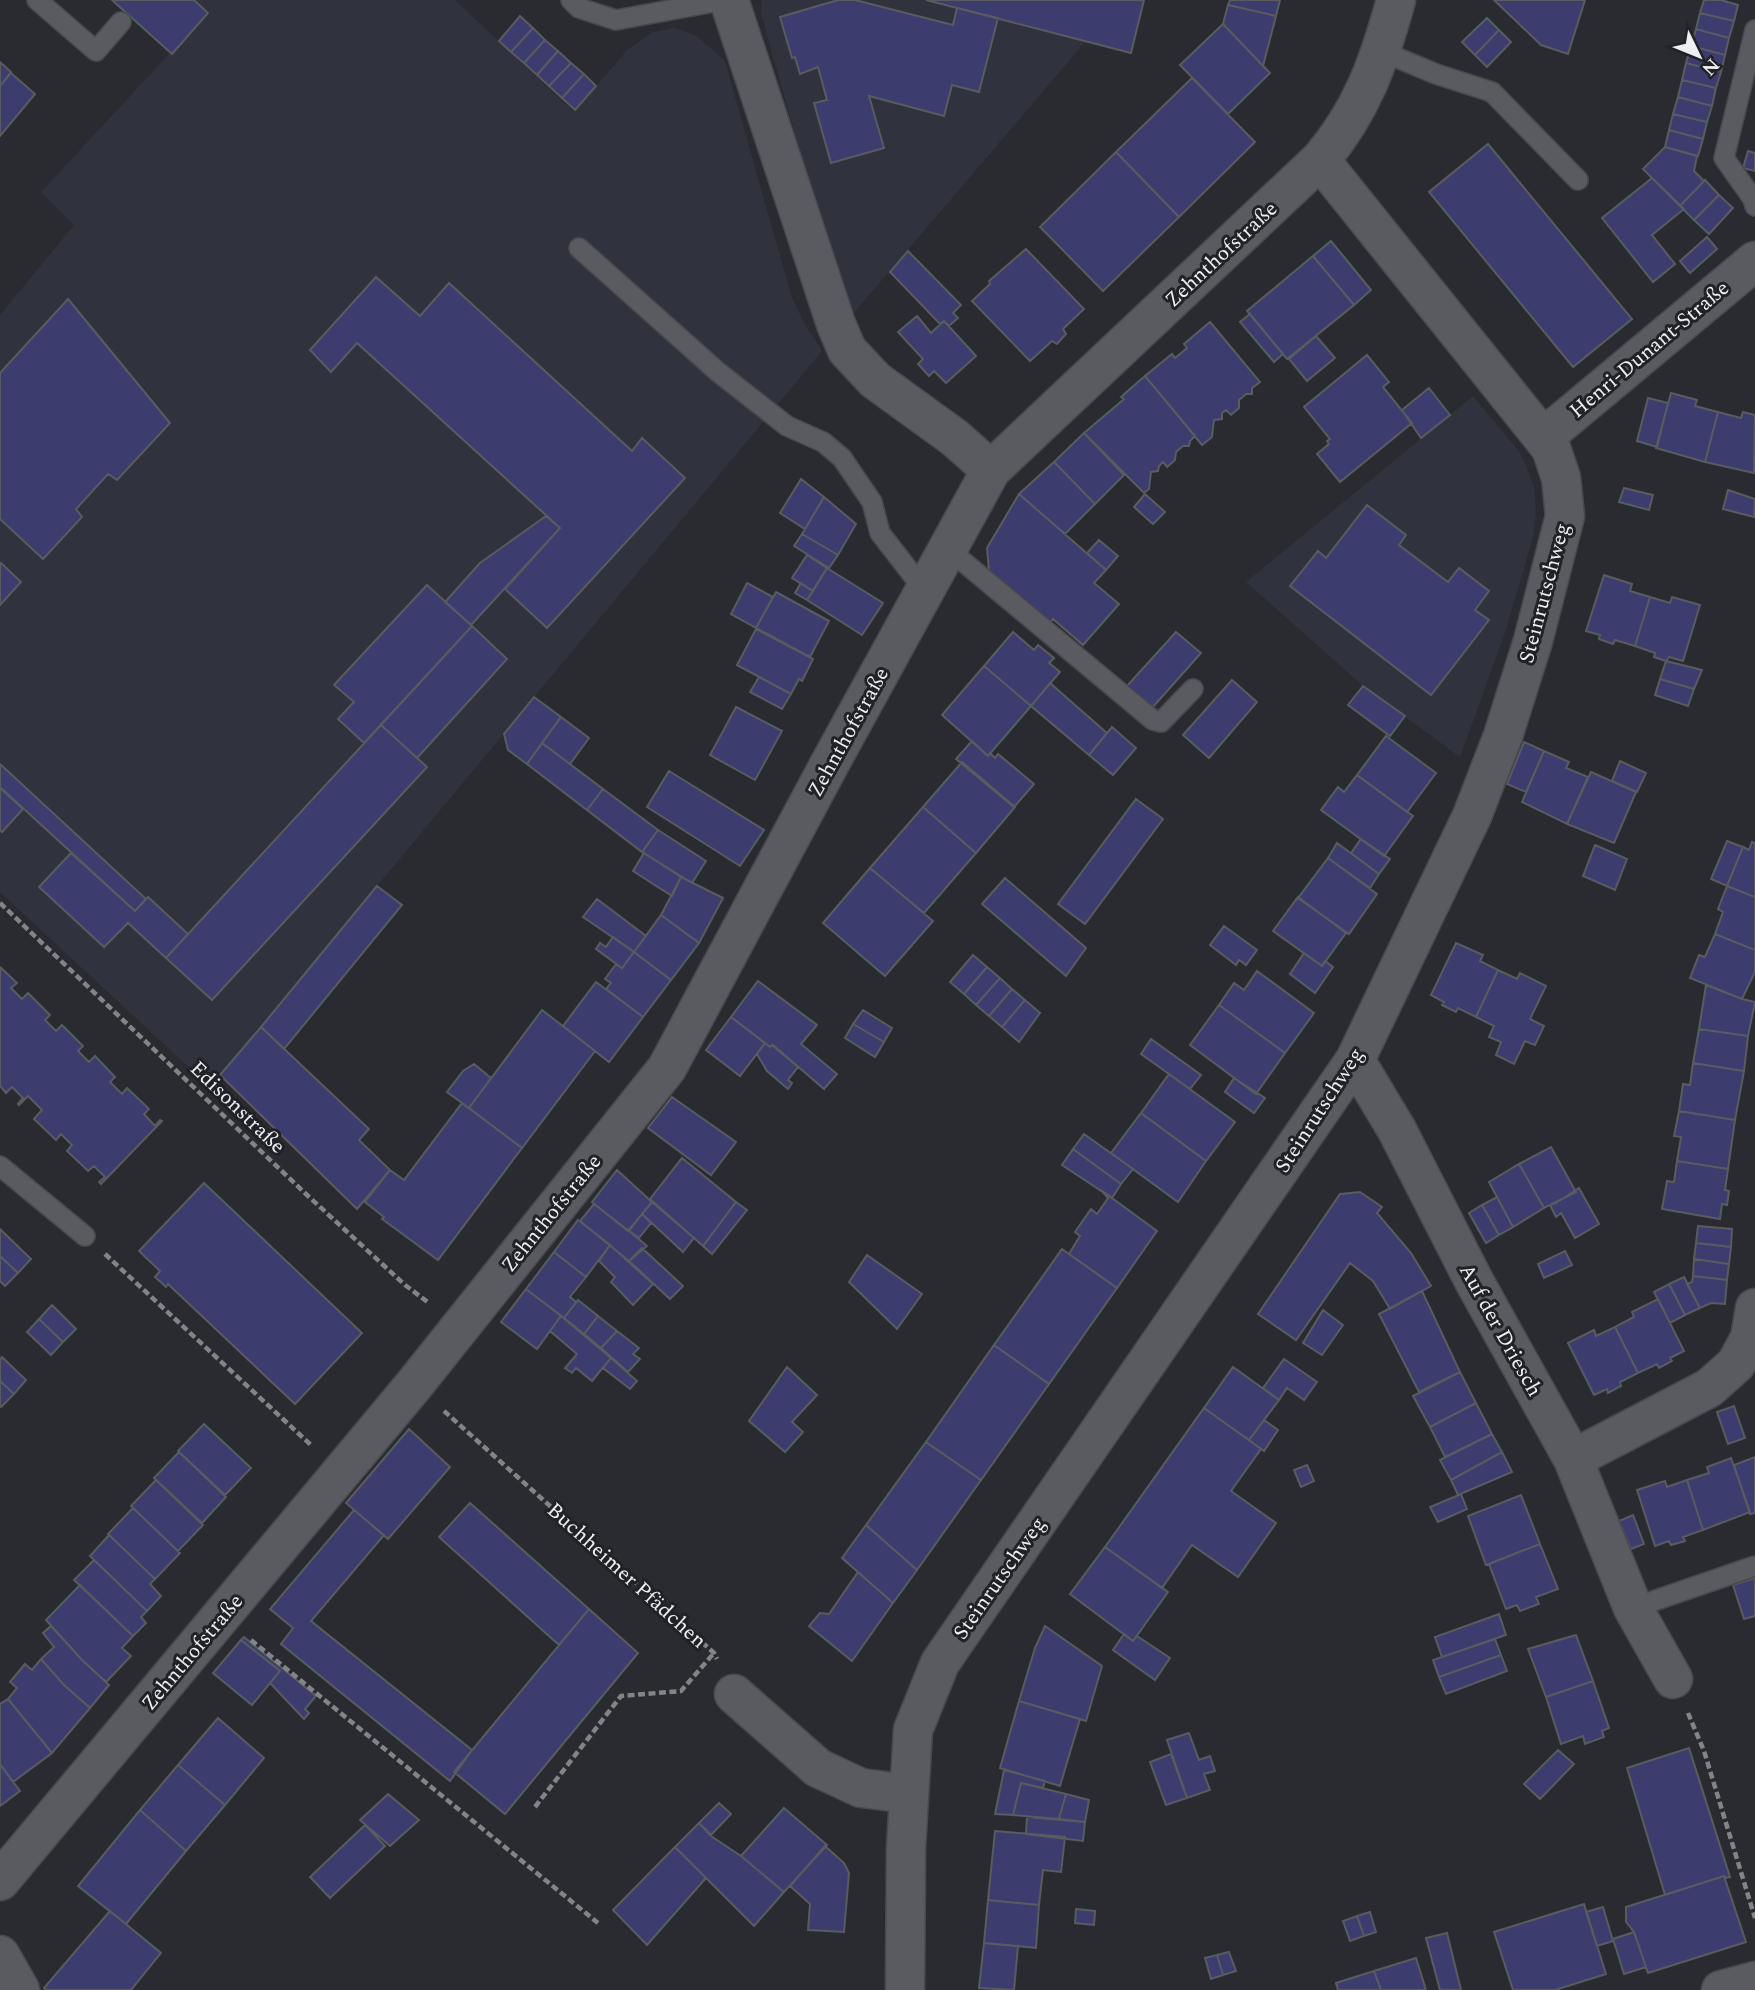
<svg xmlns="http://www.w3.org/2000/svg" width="1755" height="1990" font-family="Spectral,serif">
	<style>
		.built { fill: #30323d }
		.building { fill: #3d3c6f; stroke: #5a5b61; stroke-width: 2 }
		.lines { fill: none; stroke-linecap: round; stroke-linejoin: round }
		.lane-casing { stroke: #48494c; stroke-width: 22 }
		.street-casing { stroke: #48494c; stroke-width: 41 }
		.path { stroke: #838488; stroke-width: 4.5; stroke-dasharray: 7 3.5; stroke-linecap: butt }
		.lane { stroke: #5a5b61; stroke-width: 19 }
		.street { stroke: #5a5b61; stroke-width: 38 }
		.labels { text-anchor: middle; stroke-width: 6; stroke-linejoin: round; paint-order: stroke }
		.street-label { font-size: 21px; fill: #eeeff2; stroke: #212227 }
	</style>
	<rect width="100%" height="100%" fill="#2a2b30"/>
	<path class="built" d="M192,0H455L574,112L627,50L653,32L675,28L697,36L725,61L791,295L804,323L822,351L210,1087L0,892V315L74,225L41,192L206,14Z
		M762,0H926L1086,41L853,314L836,279L761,14Z
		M1473,396L1518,450L1524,461L1534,487L1536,513L1533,537L1505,633L1460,757L1362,685L1246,582Z"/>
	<path class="building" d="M112,0H194L208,13L172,54Z
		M838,0H855L953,25L957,8L998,18L979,92L952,85L944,116L869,96L884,148L831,163L814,103L827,100L818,67L800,74L795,57L792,58L780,17Z
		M926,0H1144L1131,53Z
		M1230,0H1280L1276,16L1228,5Z
		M1494,0H1585L1568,54L1541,45Z
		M1704,0H1721L1738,5L1734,21L1700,13Z
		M1228,5L1276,16L1263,66L1223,24Z
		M1700,13L1734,21L1729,38L1696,29Z
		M520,16L533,28L511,52L499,41Z
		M1487,18L1499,30L1475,55L1462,42Z
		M1223,24L1270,73L1228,114L1180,65Z
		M533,28L545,40L524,63L511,52Z
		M1696,29L1729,38L1725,55L1691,46Z
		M1499,30L1511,42L1487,67L1475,55Z
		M545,40L558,51L537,75L524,63Z
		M1691,46L1725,55L1721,72L1686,63Z
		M558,51L571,63L549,86L537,75Z
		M0,62L11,72L0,86Z
		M571,63L584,74L562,98L549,86Z
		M1686,63L1721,72L1716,88L1682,80Z
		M11,73L35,94L0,136V86Z
		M584,74L596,86L575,110L562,98Z
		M1192,78L1255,142L1179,217L1116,152Z
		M1682,80L1716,88L1712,106L1678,97Z
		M1678,97L1712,106L1707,122L1673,114Z
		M1673,114L1707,122L1703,139L1669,130Z
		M1669,130L1703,139L1698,156L1665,147Z
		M1488,144L1632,319L1573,367L1429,192Z
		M1665,147L1697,156L1694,171L1704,181L1680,206L1643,169Z
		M1748,151L1755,153V171L1743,168Z
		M1116,152L1179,217L1103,291L1040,227Z
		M1652,178L1684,209L1652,235L1675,264L1653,282L1602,218Z
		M1705,180L1719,195L1694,220L1680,206Z
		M1719,195L1733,208L1709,234L1694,220Z
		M1707,237L1717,249L1690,273L1680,261Z
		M1331,241L1371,290L1354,305L1313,256Z
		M1026,249L1084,309L1063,329L1066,334L1057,344L1052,341L1030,361L972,301L990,284L989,281Z
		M908,251L961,305L953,313L958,318L949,326L944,321L940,324L890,272Z
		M1313,256L1354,305L1287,359L1247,311Z
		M376,277L420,316L449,283L632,451L642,438L685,478L547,628L505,589L560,528L357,343L331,372L310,350Z
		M68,299L170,423L117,480L108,474L76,509L82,517L43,559L0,519V373Z
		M1250,314L1283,354L1274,362L1240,322Z
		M917,316L931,333L944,321L976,356L946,383L934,371L929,376L918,364L923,359L898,332Z
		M1210,322L1260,382L1252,388V394H1246L1239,400V408L1231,415L1226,410L1222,413V419L1214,420L1212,437L1202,445L1145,376L1172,354L1175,358L1187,348L1184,344Z
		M1316,336L1335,358L1307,381L1289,359Z
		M1367,355L1389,382L1383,387L1412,423L1340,482L1317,454L1329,444L1327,441L1330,439L1304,407Z
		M1145,376L1195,436L1190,441L1189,446H1183L1176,452L1175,460L1167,467L1163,462L1159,466L1158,471L1151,472L1149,489L1144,493L1084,433L1124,399L1121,397Z
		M1429,388L1450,415L1421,438L1402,410Z
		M1671,393L1697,400L1695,406L1718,412L1705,462L1656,448Z
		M1648,398L1668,403L1657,447L1637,441Z
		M1718,412L1741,418L1743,412L1755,415L1754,473L1705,462Z
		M1084,433L1124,475L1095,504L1054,462Z
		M1054,462L1095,504L1065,534L1019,494Z
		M801,479L824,497L805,529L780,513Z
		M1624,488L1653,495L1649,510L1619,502Z
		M1728,490L1755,499L1754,517L1723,509Z
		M1019,494L1106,570L1094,583L1119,604L1083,645L1053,619L1050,623L989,571L987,548Z
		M1145,494L1165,512L1153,524L1134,507Z
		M824,497L856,524L838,555L802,534Z
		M1367,505L1406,535L1399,545L1448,582L1459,568L1489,591L1475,610L1489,620L1431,695L1290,586L1318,551L1326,558Z
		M546,516L560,528L471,625L445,602L480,563Z
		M802,534L838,555L829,568L794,546Z
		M1099,540L1118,556L1106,570L1087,553Z
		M807,555L827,568L813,591L792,578Z
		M1,563L21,582L0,605V564Z
		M827,568L883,603L862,635L807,600Z
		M1604,575L1632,584L1630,591L1650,597L1635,646L1615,640L1613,644L1599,639L1600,635L1586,631Z
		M747,583L773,597L756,628L731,614Z
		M801,583L813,591L807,600L795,593Z
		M427,585L472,626L364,743L338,719L354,702L334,685Z
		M776,592L829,621L810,657L756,628Z
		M1650,597L1670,603L1672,597L1700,605L1683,661L1669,657L1666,661L1654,657L1655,653L1635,646Z
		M472,626L507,659L417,758L381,725Z
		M756,629L813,659L802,681L799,679L791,694L737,665Z
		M1013,632L1034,650L1038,645L1054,658L1049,663L1060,672L1031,706L984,666Z
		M1176,632L1201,653L1152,708L1127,686Z
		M1666,661L1702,670L1694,689L1660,679Z
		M984,666L1031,706L988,756L942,715Z
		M759,677L791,694L782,709L750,692Z
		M1660,679L1694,689L1688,706L1655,695Z
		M1232,680L1257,702L1209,758L1183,735Z
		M1050,683L1107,733L1089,755L1031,706Z
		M1363,686L1405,716L1390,736L1348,705Z
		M534,697L561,717L527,764L508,750L504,734Z
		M736,707L782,731L755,780L710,755Z
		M561,717L589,738L570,764L542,743Z
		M381,725L427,767L212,1000L166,958Z
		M1112,727L1136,748L1113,775L1089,755Z
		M1386,736L1436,773L1407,812L1357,775Z
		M972,741L988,756L990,753L995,758L998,754L1034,784L1014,807L956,759Z
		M1524,742L1544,751L1526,792L1507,784Z
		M542,743L603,789L587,810L527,764Z
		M1544,751L1569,762L1566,768L1588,777L1567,824L1522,802Z
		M1620,761L1646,773L1637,792L1612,781Z
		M962,762L1015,807L976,853L923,807Z
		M0,764L146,899L135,911L0,787Z
		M669,771L764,830L740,866L647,807Z
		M1591,772L1636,792L1614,843L1567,824Z
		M1357,775L1413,816L1384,856L1321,810L1338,787L1344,792Z
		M0,788L23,809L2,832L0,830Z
		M603,789L658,830L642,852L587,810Z
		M1136,799L1163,819L1085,924L1058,904Z
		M923,807L976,853L924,913L870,868Z
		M658,830L706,861L692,883L642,852Z
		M1361,839L1390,859L1379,874L1351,853Z
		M1727,841L1743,847L1727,886L1711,879Z
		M1752,842L1755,843V897L1727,886L1743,847L1749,850Z
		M1337,843L1379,874L1370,888L1328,858Z
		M1595,845L1627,859L1615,890L1583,876Z
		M71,853L135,911L148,897L188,934L166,958L128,923L104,947L39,887Z
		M644,853L681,877L672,896L633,871Z
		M1328,858L1377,894L1349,934L1298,898Z
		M870,868L933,921L885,976L823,923Z
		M681,877L723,898L699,943L661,915Z
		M1005,878L1086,948L1066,976L982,904Z
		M377,886L402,905L284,1049L261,1027Z
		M1727,886L1755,897V950L1715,934L1723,912L1718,909Z
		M1298,897L1346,933L1322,966L1273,931Z
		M597,899L646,936L634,952L583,917Z
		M661,915L699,943L671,980L634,952Z
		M1224,926L1257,950L1246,965L1239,960L1236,965L1210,945Z
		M1715,934L1755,950V972L1742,999L1690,978L1699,955L1705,957Z
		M613,937L634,952L622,968L596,949L600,943L606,947Z
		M1456,943L1483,955L1480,961L1498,970L1476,1017L1458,1008L1456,1012L1442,1005L1444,1002L1431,995Z
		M634,952L671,980L643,1017L606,989L611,983L605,979L616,964L622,968Z
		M1304,953L1322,966L1325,961L1333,967L1315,993L1290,974Z
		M973,955L987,967L964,994L950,982Z
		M0,967L17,983L11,988L22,999L28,993L50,1015L45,1020L56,1031L62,1025L83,1046L78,1051L89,1062L95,1056L115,1077L110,1082L122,1094L127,1088L149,1109L144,1114L155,1126L160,1120L162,1121L101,1184L99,1182L105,1177L94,1166L88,1171L67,1151L72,1145L61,1134L56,1140L34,1119L42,1110L28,1096L19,1105L18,1104L23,1098L12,1087L6,1093L0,1086Z
		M987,967L1000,978L976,1005L964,994Z
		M1498,970L1517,979L1520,973L1546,986L1530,1019L1544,1026L1535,1045L1525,1041L1514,1064L1496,1055L1501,1042L1489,1037L1494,1026L1476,1017Z
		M1257,971L1314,1013L1285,1053L1219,1005L1234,983L1244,990Z
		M1000,978L1012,989L989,1016L976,1005Z
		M758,981L817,1025L801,1044L837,1074L824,1089L773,1045L770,1047L731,1017Z
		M596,982L643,1017L609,1062L563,1026Z
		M1706,985L1742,999L1755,1002L1748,1036L1699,1029Z
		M1012,989L1025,1000L1002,1027L989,1016Z
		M1025,1000L1040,1013L1019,1042L1002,1027Z
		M1219,1005L1285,1053L1256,1094L1190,1045Z
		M542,1010L595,1051L522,1148L469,1108Z
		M863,1010L892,1028L884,1042L853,1024Z
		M731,1017L765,1043L740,1076L706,1050Z
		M853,1024L884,1042L875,1057L845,1038Z
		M261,1027L369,1129L359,1140L390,1170L357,1209L220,1075Z
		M1699,1029L1748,1036L1744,1071L1693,1063Z
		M1151,1039L1201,1075L1190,1089L1141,1054Z
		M765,1043L770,1047L772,1045L798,1067L788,1080L792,1083L788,1089L767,1071L757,1054Z
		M1693,1063L1744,1071L1735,1120L1679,1111L1683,1084L1690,1085Z
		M474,1064L491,1078L469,1108L447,1092L463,1071Z
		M1169,1074L1235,1122L1206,1161L1141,1113Z
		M1234,1078L1265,1098L1254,1113L1225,1092Z
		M672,1097L736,1142L711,1175L648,1128Z
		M462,1103L522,1148L438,1260L382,1219L384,1217L365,1202L390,1170L404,1180Z
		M1679,1111L1735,1120L1728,1169L1677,1161L1681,1137L1674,1136Z
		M1141,1113L1206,1161L1178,1202L1111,1153Z
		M1084,1134L1133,1169L1121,1184L1073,1149Z
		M1551,1147L1576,1192L1544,1208L1519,1164Z
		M1073,1149L1121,1184L1112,1198L1062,1165Z
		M682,1158L736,1202L703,1246L650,1199Z
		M1677,1161L1728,1169L1725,1190L1729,1191L1727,1205L1722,1204L1720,1219L1662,1209L1667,1181L1674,1182Z
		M1519,1164L1544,1208L1513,1227L1489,1182Z
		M617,1170L652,1202L628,1231L592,1202Z
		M204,1183L362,1333L295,1404L168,1284L166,1287L155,1277L160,1271L139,1251Z
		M1579,1188L1599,1224L1575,1238L1561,1213L1556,1217L1550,1205L1556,1203Z
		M1101,1190L1157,1231L1117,1288L1069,1254L1080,1236L1075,1232L1091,1209L1097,1214L1108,1198Z
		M1360,1192L1382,1207L1377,1213L1411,1253L1431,1286L1390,1309L1373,1281L1350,1263L1296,1340L1258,1314L1340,1194Z
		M1497,1197L1513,1227L1499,1235L1482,1205Z
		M652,1202L694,1238L683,1252L642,1214Z
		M736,1202L747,1210L712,1254L703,1246Z
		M594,1204L629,1231L647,1246L629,1261L580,1221Z
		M1482,1205L1499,1235L1486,1243L1469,1213Z
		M642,1214L651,1223L639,1238L629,1231Z
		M578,1220L610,1245L586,1277L554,1252Z
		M1698,1226L1732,1229L1731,1247L1696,1243Z
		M0,1229L31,1259L18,1273L0,1256Z
		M1696,1243L1731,1247L1729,1264L1694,1259Z
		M610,1245L653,1284L633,1305L611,1282L615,1277L599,1261Z
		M642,1248L683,1286L670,1299L629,1261Z
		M1062,1249L1117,1288L1049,1384L994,1345Z
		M1565,1251L1572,1265L1544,1278L1538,1264Z
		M554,1252L586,1277L570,1297L576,1302L564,1318L526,1289Z
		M867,1255L922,1294L897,1329L849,1282Z
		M0,1256L18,1273L5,1286L0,1281Z
		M1694,1259L1729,1264L1727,1280L1693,1276Z
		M1693,1276L1727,1280L1725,1304L1711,1303L1700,1308L1687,1284L1692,1282Z
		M1684,1277L1700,1308L1685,1315L1669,1284Z
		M1669,1284L1685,1315L1670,1323L1654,1292Z
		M526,1289L561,1316L537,1349L501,1322Z
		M1422,1291L1460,1372L1419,1392L1379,1314Z
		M1658,1299L1684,1351L1670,1358L1672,1361L1659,1368L1657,1364L1638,1373L1615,1327L1634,1317L1632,1312Z
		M578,1300L598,1316L584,1334L564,1318Z
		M52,1305L76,1329L63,1342L39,1319Z
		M1323,1310L1343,1325L1322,1355L1303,1343Z
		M561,1316L611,1358L592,1381L576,1368L572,1373L565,1368L577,1354L550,1331Z
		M598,1316L617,1331L601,1348L584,1334Z
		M39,1319L63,1342L51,1355L27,1332Z
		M1615,1327L1638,1373L1620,1382L1621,1386L1608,1393L1607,1389L1594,1395L1568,1343L1594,1330L1596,1336Z
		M617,1331L639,1348L633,1354L640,1359L628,1372L601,1348Z
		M994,1345L1049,1384L981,1480L926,1442Z
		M2,1357L26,1380L14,1394L0,1381V1360Z
		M611,1358L637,1381L630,1389L603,1368Z
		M1284,1359L1317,1382L1304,1400L1287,1388L1279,1400L1263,1388Z
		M787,1367L817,1395L792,1422L803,1432L785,1452L749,1421Z
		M1233,1367L1279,1400L1249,1440L1204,1408Z
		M1460,1372L1476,1403L1430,1427L1413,1396Z
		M0,1381L14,1394L1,1407L0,1406Z
		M1476,1403L1492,1434L1445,1457L1430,1427Z
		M1734,1406L1745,1438L1728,1444L1717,1412Z
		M1204,1408L1261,1449L1231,1491L1276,1523L1238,1577L1192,1545L1162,1588L1105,1547Z
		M1264,1420L1278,1430L1264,1451L1249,1440Z
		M204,1424L251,1468L225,1495L178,1451Z
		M409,1429L450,1467L388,1539L346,1503Z
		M1492,1434L1502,1452L1451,1480L1440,1460Z
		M926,1442L981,1480L917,1570L866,1525Z
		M179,1452L226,1497L202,1523L154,1478Z
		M1502,1452L1512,1472L1458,1495L1451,1480Z
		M1755,1457V1513L1750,1514L1734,1465Z
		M1731,1458L1750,1512L1703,1530L1687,1480L1709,1473L1707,1467Z
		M1307,1465L1314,1481L1301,1487L1294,1470Z
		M156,1480L203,1525L178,1551L131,1506Z
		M1687,1480L1703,1530L1683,1537L1685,1541L1671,1545L1669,1541L1655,1546L1637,1490L1665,1481L1667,1487Z
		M1461,1494L1467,1509L1438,1522L1430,1507Z
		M1521,1495L1540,1544L1486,1565L1468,1516Z
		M470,1503L589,1609L559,1645L439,1537Z
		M133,1508L180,1553L155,1579L108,1534Z
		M354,1510L384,1535L311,1621L472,1750L450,1781L281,1644L293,1628L270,1609Z
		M1633,1515L1644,1544L1631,1549L1619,1521Z
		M866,1525L917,1570L893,1603L842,1558Z
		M109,1535L155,1579L150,1584L161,1596L147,1611L90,1556Z
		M1540,1544L1558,1589L1536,1597L1539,1604L1520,1611L1517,1605L1506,1609L1489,1564Z
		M1105,1547L1168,1592L1133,1641L1070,1594Z
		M94,1560L147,1611L141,1617L146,1623L133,1636L74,1580Z
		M858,1572L893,1603L852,1661L809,1626L820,1613L829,1614Z
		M1755,1578V1616L1744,1619L1733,1585Z
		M80,1585L133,1636L122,1648L131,1656L106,1682L82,1660L46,1620Z
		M589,1609L638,1653L505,1814L454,1772Z
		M1499,1614L1506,1635L1442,1657L1435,1637Z
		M51,1626L82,1660L109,1685L90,1708L64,1685L41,1659L54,1647L43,1633Z
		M1045,1626L1102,1666L1086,1721L1019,1701L1035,1648Z
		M1124,1634L1133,1641L1137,1636L1170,1658L1155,1680L1113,1650Z
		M1576,1635L1593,1681L1546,1697L1528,1649Z
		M244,1637L316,1696L305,1709L309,1713L304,1719L270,1683L280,1671L241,1640Z
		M1495,1639L1501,1655L1439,1677L1433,1660Z
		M241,1640L280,1671L252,1705L213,1673Z
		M1501,1655L1507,1671L1446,1694L1439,1677Z
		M41,1659L64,1685L90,1708L52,1753L8,1699L17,1688L10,1682L25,1664L32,1670Z
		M1593,1681L1609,1728L1602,1731L1604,1737L1585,1744L1583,1736L1561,1744L1546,1697Z
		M8,1699L52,1753L13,1782L0,1764V1704Z
		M1019,1701L1080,1719L1060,1786L1000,1768Z
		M218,1718L264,1758L225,1805L178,1765Z
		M1189,1733L1199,1760L1210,1756L1215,1771L1204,1774L1210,1790L1187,1798L1167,1740Z
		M1689,1748L1730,1877L1725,1878L1724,1876L1665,1895L1627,1768Z
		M1558,1750L1574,1764L1540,1799L1524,1784Z
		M1171,1754L1187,1798L1166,1805L1150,1762Z
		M0,1764L20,1791L0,1806Z
		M178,1765L225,1805L186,1851L140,1810Z
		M1004,1770L1045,1781L1043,1788L1021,1783L1013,1815L995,1814Z
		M1021,1783L1066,1794L1059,1819L1013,1815Z
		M388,1794L419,1820L390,1846L360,1820Z
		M1066,1794L1089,1800L1085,1822L1059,1819Z
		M719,1803L731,1814L711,1835L699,1823Z
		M784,1808L827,1845L784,1892L741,1856Z
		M140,1810L186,1851L126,1924L78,1886Z
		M1027,1817L1085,1822L1083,1841L1026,1834Z
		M699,1823L711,1836L741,1856L784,1892L754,1926L675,1847Z
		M365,1825L385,1846L330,1898L310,1877Z
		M995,1831L1065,1837L1061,1872L1043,1870L1039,1905L988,1900Z
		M825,1846L844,1863L849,1873L844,1932L808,1930L810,1904L790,1886Z
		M675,1847L706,1878L647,1945L613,1910Z
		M1724,1876L1746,1942L1648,1973L1634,1932L1626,1922V1907Z
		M988,1900L1039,1905L1036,1948L984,1943Z
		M1584,1904L1606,1974L1555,1990H1513L1494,1932Z
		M1603,1907L1613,1941L1597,1946L1586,1912Z
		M1076,1909L1095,1911L1094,1925L1075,1923Z
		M110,1911L161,1953L131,1990H46L44,1988Z
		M1370,1912L1376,1932L1364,1936L1357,1916Z
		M1357,1916L1364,1936L1350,1941L1343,1921Z
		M1634,1932L1646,1967L1624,1974L1613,1939Z
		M1447,1933L1461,1990H1440L1426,1938Z
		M984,1943L1018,1946L1014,1990L979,1988Z
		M1229,1952L1236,1971L1223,1975L1217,1955Z
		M1217,1955L1223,1975L1211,1979L1205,1958Z
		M1416,1958L1426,1990H1381L1374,1971Z
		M1374,1971L1381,1990H1338L1336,1983Z"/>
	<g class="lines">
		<g class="lane-casing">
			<path id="lane" d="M37,0L96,51L121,22
				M571,0L579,8L616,20L725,0
				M1755,30L1724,158L1753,199L1755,206
				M1381,51L1436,74L1492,92L1578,180
				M579,248L718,372L787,426L823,442L842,458L872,502L880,533L925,591
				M948,549L1153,720L1161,722L1193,689
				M0,1166L85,1236
				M1633,1608L1755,1566"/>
		</g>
		<g class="street-casing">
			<path id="street" d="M729,0L836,324L847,350L875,380L955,438L991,470
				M1543,438L1755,261
				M1355,1060L1397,1130L1474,1281L1573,1459L1633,1608L1673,1679
				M1573,1459L1709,1388L1736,1364L1750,1338L1755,1308
				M734,1694L818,1768L861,1788L909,1794
				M0,1881L414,1385L667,1068L829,765L991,470L1320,160C1362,111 1379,62 1396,0
				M0,1955L20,1990
				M905,1990L906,1848L913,1730L940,1663L1355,1060L1472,816L1503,736L1533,641L1565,516L1561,478L1551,448L1320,160
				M1721,1990L1755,1981"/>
		</g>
		<path class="path" d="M0,903L307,1195L405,1285L429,1303
			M105,1254L312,1446
			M444,1411L714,1653L717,1659
			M251,1640L598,1923
			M1688,1713L1704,1751L1755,1918
			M535,1807L621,1696L681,1691L714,1653"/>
		<use href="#lane" class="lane"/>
		<use href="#street" class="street"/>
	</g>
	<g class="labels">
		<g class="street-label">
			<text transform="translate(1221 254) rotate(-43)" y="7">Zehnthofstraße</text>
			<text transform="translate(1649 349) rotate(-40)" y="7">Henri-Dunant-Straße</text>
			<text transform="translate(1544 593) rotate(-75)" y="7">Steinrutschweg</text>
			<text transform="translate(848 732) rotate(-61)" y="7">Zehnthofstraße</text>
			<text transform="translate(238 1107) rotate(44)" y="7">Edisonstraße</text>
			<text transform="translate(1319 1110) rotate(-57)" y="7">Steinrutschweg</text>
			<text transform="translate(551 1213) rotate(-51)" y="7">Zehnthofstraße</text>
			<text transform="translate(1501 1330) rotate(61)" y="7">Auf der Driesch</text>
			<text transform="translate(627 1575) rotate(42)" y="7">Buchheimer Pfädchen</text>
			<text transform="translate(999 1578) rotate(-55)" y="7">Steinrutschweg</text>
			<text transform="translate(192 1652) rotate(-50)" y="7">Zehnthofstraße</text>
		</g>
	</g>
	<g transform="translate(1699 56) rotate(133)" stroke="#212227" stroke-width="5" paint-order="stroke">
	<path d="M0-5L12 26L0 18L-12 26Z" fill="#eeeff2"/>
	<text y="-10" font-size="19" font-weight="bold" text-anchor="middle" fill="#eeeff2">N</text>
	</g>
</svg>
